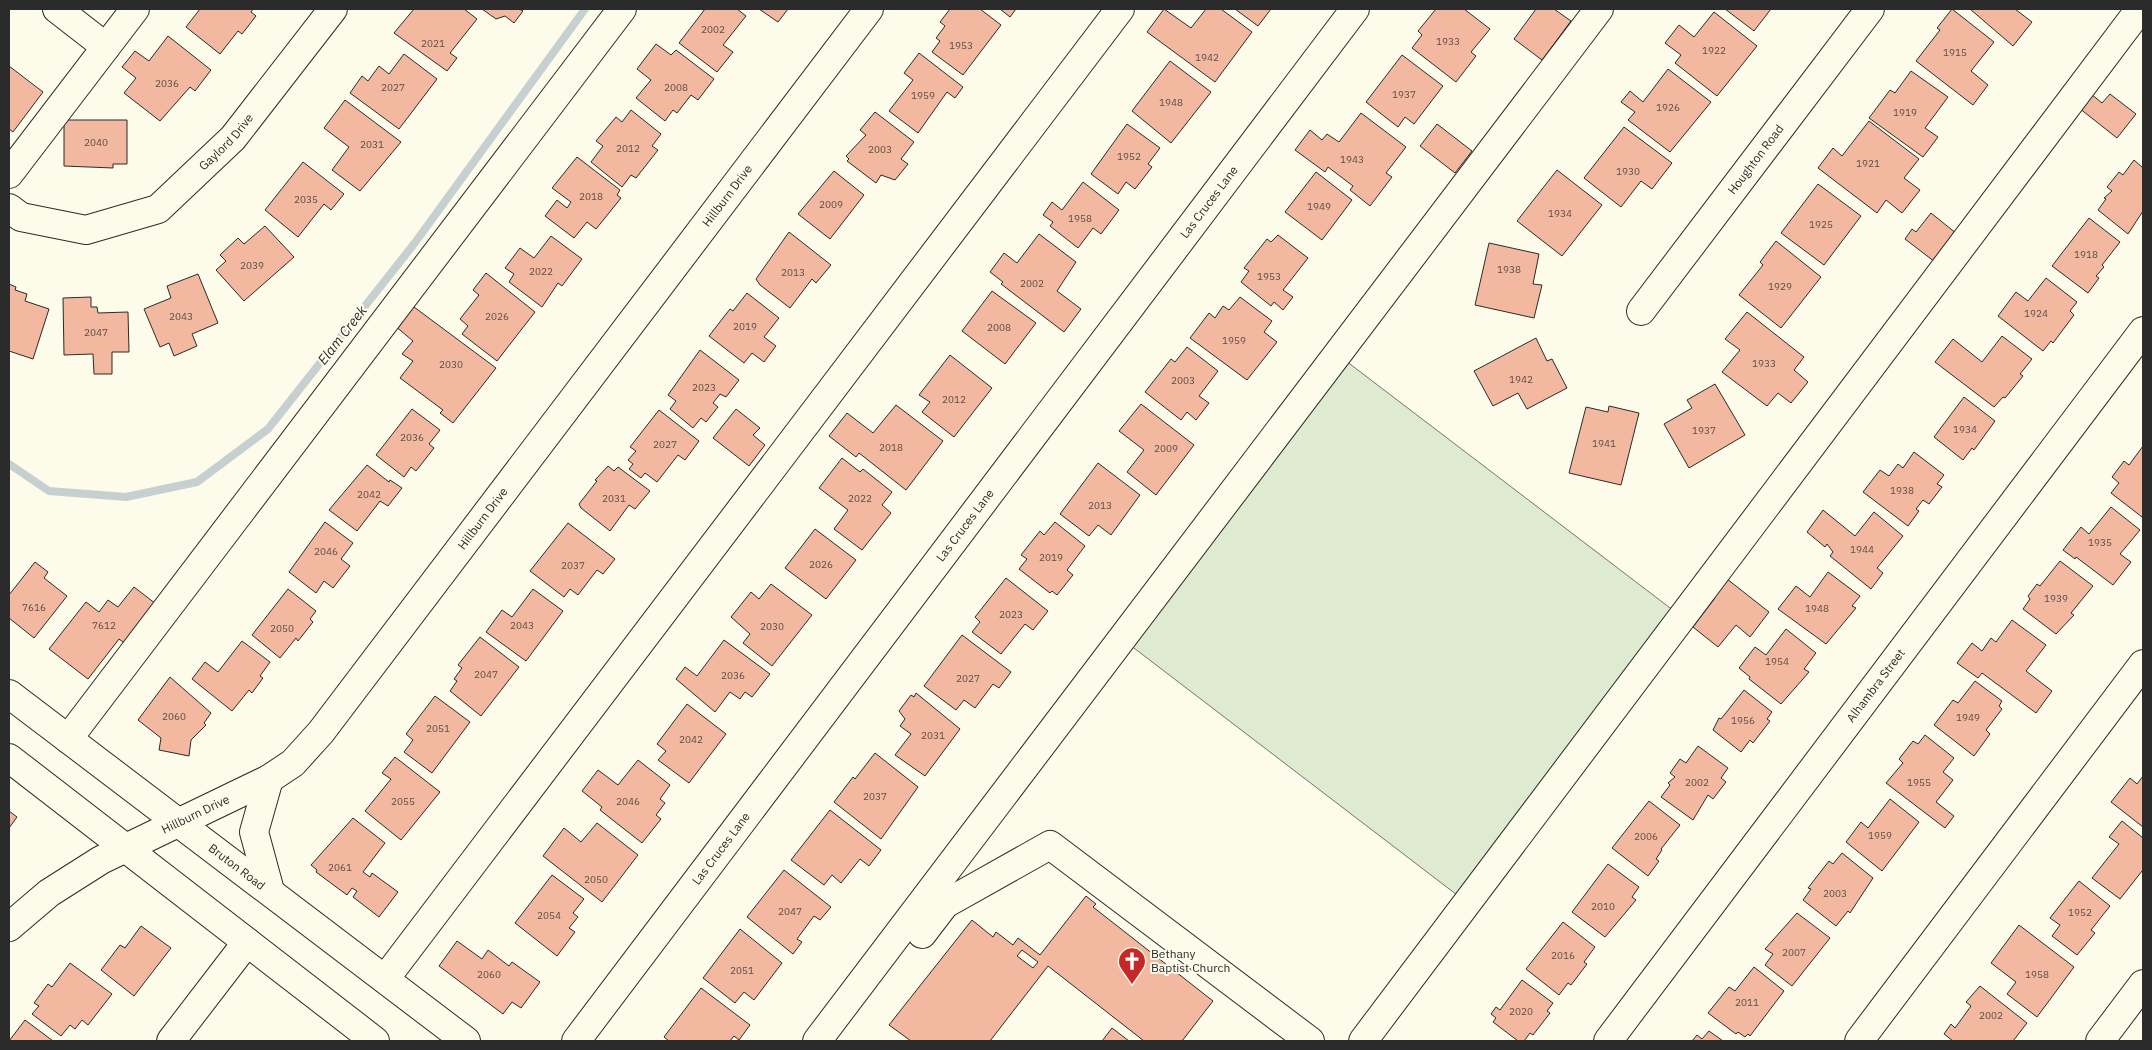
<svg xmlns="http://www.w3.org/2000/svg" width="2152" height="1050" font-family="'IBM Plex Sans',sans-serif">
	<style>
		.green { fill: #deebd1; stroke: #74746e }
		.lines { fill: none; stroke-linecap: round; stroke-linejoin: round }
		.stream { stroke: #c7d0d0; stroke-width: 8 }
		.building { fill: #f2b8a0; stroke: #2b2b2b; fill-rule: evenodd }
		.minor-casing { stroke: #2b2b2b; stroke-width: 30 }
		.major-casing { stroke: #2b2b2b; stroke-width: 30 }
		.minor { stroke: #fdfbea; stroke-width: 28 }
		.major { stroke: #fdfbea; stroke-width: 28 }
		.labels { text-anchor: middle; stroke-width: 4; stroke-linejoin: round; paint-order: stroke }
		.number-label { font-size: 10px; fill: #5d4e48 }
		.street-label { font-size: 12px; fill: #2b2b2b; stroke: #fdfbea }
		.poi-label { font-size: 12px; fill: #2b2b2b; stroke: #fdfbea; text-anchor: start }
		.water-label { font-size: 14px; font-style: italic; fill: #2b2b2b; stroke: #fdfbea }
	</style>
	<rect width="100%" height="100%" fill="#fdfbea"/>
	<path class="green" d="M1346,361L1678,614L1461,898L1130,645Z"/>
	<g class="lines">
		<path class="stream" d="M9,464L49,491L126,497L197,482L268,429L414,244L585,9"/>
	</g>
	<path class="building" d="M200,9H253L251,12L256,16L242,34L238,31L220,54L186,27Z
		M414,9H464L477,19L450,53L457,58L447,71L394,33Z
		M482,9H519L523,11L514,23L505,16L496,19Z
		M705,9H737L746,16L723,45L733,52L717,72L679,43Z
		M759,9H788L778,22Z
		M950,9H980L1001,25L963,75L932,52L940,41L936,38L945,26L940,22Z
		M1000,9H1016L1010,17Z
		M1164,9L1191,28L1206,9H1221L1252,32L1215,82L1147,32Z
		M1235,9H1271L1258,26Z
		M1436,9H1464L1490,29L1471,52L1476,56L1456,82L1412,48L1422,35L1418,31Z
		M1536,9H1554L1571,21L1542,60L1514,39Z
		M1725,9H1771L1754,31Z
		M1952,9L1994,42L1971,71L1988,85L1973,105L1916,61L1940,30L1937,28Z
		M1970,9H2015L2032,22L2013,46Z
		M1714,12L1757,46L1717,96L1675,63L1681,55L1665,43L1679,25L1694,37Z
		M168,36L211,70L195,91L190,87L160,121L124,93L136,78L122,67L135,51L149,61Z
		M656,44L671,55L676,50L714,79L698,100L691,95L677,113L673,110L665,121L636,98L651,80L637,69Z
		M919,53L963,87L955,98L947,92L918,133L889,111L913,80L904,73Z
		M404,54L437,79L399,129L350,93L362,76L368,81L379,66L389,74Z
		M1402,55L1443,86L1414,124L1405,117L1398,127L1366,102Z
		M1170,61L1211,92L1171,143L1132,111Z
		M9,66L43,92L13,132L9,129Z
		M1668,69L1711,102L1670,152L1628,120L1635,112L1621,102L1630,91L1643,102Z
		M1911,71L1948,97L1925,128L1938,137L1923,157L1869,118L1890,90L1895,93Z
		M2091,94L2102,103L2110,94L2136,114L2117,138L2079,108Z
		M345,100L401,142L360,191L332,170L349,147L324,128Z
		M631,110L661,134L652,146L658,150L636,178L631,175L622,187L591,162L603,146L596,141L616,117L622,122Z
		M875,112L914,142L901,159L908,164L895,180L881,175L876,183L847,161L849,159L846,156L866,135L860,130Z
		M1361,113L1406,147L1386,173L1392,177L1370,206L1350,190L1353,186L1328,167L1325,172L1295,150L1310,130L1322,140L1327,134L1339,142Z
		M64,120H127V164H113V168L64,166Z
		M1869,121L1919,159L1904,178L1920,190L1902,213L1886,200L1877,213L1818,168L1833,148L1842,156Z
		M1127,124L1160,148L1148,164L1152,167L1135,189L1126,182L1118,194L1091,174Z
		M1437,124L1472,151L1455,173L1420,146Z
		M1624,127L1672,163L1652,189L1641,181L1621,207L1584,178Z
		M577,157L620,190L617,195L621,198L596,229L587,222L574,238L545,216L557,200L567,208L571,202L552,188Z
		M2134,160L2143,168V211L2128,234L2098,210L2106,199L2104,198L2112,191L2107,187L2119,172L2123,175Z
		M303,162L344,194L331,210L324,204L298,237L265,210Z
		M1557,170L1602,205L1562,256L1517,221Z
		M834,171L864,195L830,239L798,214Z
		M1316,172L1352,200L1322,240L1285,212Z
		M1083,182L1119,210L1101,234L1093,228L1078,248L1050,226L1053,222L1043,215L1052,202L1062,210Z
		M1818,184L1861,216L1824,265L1781,233Z
		M1931,213L1957,234L1935,262L1905,239L1912,229L1916,232Z
		M2089,218L2120,242L2102,265L2104,267L2096,276L2099,278L2088,293L2052,266Z
		M265,226L294,257L244,301L216,270L226,261L220,255L238,238L244,244Z
		M789,232L831,265L816,283L812,279L790,308L760,285L756,279Z
		M1039,234L1076,262L1057,291L1081,309L1064,332L1001,284L1003,282L990,272L1004,253L1017,263Z
		M1278,235L1308,258L1283,290L1293,297L1283,310L1274,302L1271,306L1241,282L1249,271L1244,268L1267,239L1271,242Z
		M551,236L582,259L562,286L558,283L542,307L509,282L514,274L505,268L520,248L534,258Z
		M1776,241L1821,277L1781,328L1739,295L1763,265L1760,262Z
		M1489,243L1539,254L1533,284L1542,285L1534,318L1475,305Z
		M486,273L535,312L497,361L462,334L468,326L460,319L479,295L473,290Z
		M198,274L218,323L192,334L197,346L174,356L169,343L160,347L144,309L171,298L167,286Z
		M2046,278L2077,302L2070,311L2074,315L2053,343L2051,341L2043,351L1998,316L2016,292L2028,301Z
		M9,284L16,287L15,290L27,294L25,301L49,309L33,359L9,351Z
		M992,291L1036,323L1005,364L962,331Z
		M747,293L779,318L764,337L776,346L764,362L752,353L744,363L709,336L730,309L733,311Z
		M91,297V307H97L98,313L128,312L129,352H112V374H94L93,354L64,355L63,298Z
		M1240,297L1272,321L1264,332L1277,342L1247,380L1190,338L1209,313L1215,318L1223,306L1229,310Z
		M410,304L496,368L453,423L440,413L443,410L400,378L413,361L402,354L413,341L394,325Z
		M1747,312L1804,357L1794,370L1808,382L1791,403L1778,393L1767,406L1722,372L1740,350L1725,339Z
		M2002,336L2032,359L2020,374L2023,376L2005,398L2003,397L1994,407L1935,362L1953,339L1982,362Z
		M1536,338L1547,361L1552,359L1567,388L1527,409L1518,393L1493,406L1474,371Z
		M1187,347L1218,371L1199,396L1209,403L1196,420L1187,412L1181,420L1145,392L1171,359L1175,362Z
		M700,350L739,380L726,397L720,394L713,403L718,407L706,422L701,418L693,428L670,409L676,401L668,395Z
		M950,355L992,388L954,437L922,412L930,402L919,395Z
		M1715,384L1745,435L1689,468L1664,424L1692,408L1687,400Z
		M1964,397L1995,421L1974,450L1972,448L1963,460L1934,437Z
		M1141,404L1194,445L1156,495L1127,472L1144,450L1119,431Z
		M896,405L943,441L906,490L859,453L856,457L829,436L847,413L873,433Z
		M1609,406L1639,413L1621,485L1569,473L1586,407L1608,412Z
		M412,409L440,430L429,444L434,448L416,471L411,467L404,477L376,455Z
		M736,409L760,428L753,435L765,445L749,466L713,438Z
		M659,410L699,441L685,460L678,455L657,482L645,473L641,478L629,469L633,464L628,460L636,451L630,447Z
		M2143,446V515L2142,517L2111,493L2119,483L2112,477L2124,461L2129,465Z
		M1914,452L1944,475L1937,484L1942,487L1929,504L1923,500L1916,509L1919,511L1908,526L1863,492L1880,470L1889,476L1898,464L1903,468Z
		M842,458L860,472L863,469L892,492L882,505L891,513L862,550L834,529L848,510L819,488Z
		M1098,463L1140,495L1111,535L1098,525L1089,536L1060,514Z
		M367,465L389,482L390,480L402,488L388,506L380,501L357,531L329,510Z
		M608,466L614,471L618,467L650,491L635,509L629,505L610,531L581,508L579,504L597,481L595,480Z
		M2111,507L2140,530L2120,554L2131,562L2113,585L2076,557L2075,559L2063,550L2081,527L2089,534Z
		M1823,510L1855,536L1874,512L1903,536L1877,568L1883,573L1871,589L1830,556L1833,552L1827,544L1825,547L1807,532Z
		M325,522L353,543L341,559L350,566L333,588L324,581L316,593L289,572Z
		M1055,522L1085,546L1067,570L1073,575L1057,595L1052,591L1050,593L1019,569L1027,559L1021,555L1040,531L1044,535Z
		M568,523L615,559L603,574L597,570L578,595L570,589L564,597L530,571Z
		M815,529L856,560L826,599L785,568Z
		M2060,561L2093,586L2071,613L2074,615L2056,634L2023,609L2030,599L2028,596L2037,584L2040,586Z
		M35,562L48,572L44,578L67,596L34,638L9,618V595Z
		M1828,572L1860,596L1852,606L1856,608L1826,644L1778,609L1796,586L1810,597Z
		M1722,575L1769,612L1750,637L1736,625L1718,647L1693,627L1715,598L1708,593Z
		M1006,578L1048,611L1033,630L1025,624L1001,654L972,632L980,622L975,617Z
		M771,584L812,615L772,666L743,643L750,634L731,617L751,592L759,599Z
		M134,587L156,604L127,645L119,639L88,679L49,649L86,602L99,612L108,600L118,607Z
		M288,589L316,611L310,619L313,622L298,641L296,638L280,658L252,635Z
		M533,589L563,611L526,661L486,632L502,610L512,617Z
		M2012,620L2046,645L2026,671L2052,691L2036,713L1982,673L1978,678L1957,663L1972,643L1982,651L1991,638L1996,642Z
		M1786,629L1816,653L1804,669L1809,672L1781,704L1749,679L1750,677L1739,668L1755,647L1766,655Z
		M962,635L1011,672L999,688L993,684L975,708L964,700L956,710L924,686Z
		M480,637L519,667L481,716L450,691L457,681L454,679L462,668L458,665Z
		M724,640L770,674L752,697L745,692L740,699L730,692L715,712L676,679L685,667L697,676Z
		M242,641L270,662L260,676L263,678L252,693L249,690L232,711L192,679L205,662L218,672Z
		M170,677L211,713L204,723L206,725L191,740L189,756L159,750L161,738L138,720Z
		M1975,681L2002,701L1999,706L2002,709L1986,730L1990,734L1974,756L1934,725L1953,700L1958,703Z
		M1744,690L1772,712L1767,719L1770,721L1753,743L1750,740L1741,752L1713,730L1719,718L1721,719Z
		M916,693L960,729L925,776L895,755L911,734L900,726L905,719L899,711L911,695L914,697Z
		M435,696L470,722L432,773L404,752L413,740L406,734Z
		M687,704L726,734L689,783L658,760L666,751L657,744Z
		M1925,735L1954,758L1943,772L1953,780L1936,802L1954,816L1945,828L1886,783L1903,763L1899,759L1913,741L1918,744Z
		M1698,746L1728,768L1721,778L1726,782L1713,799L1708,795L1693,820L1661,797L1670,785L1668,783L1675,777L1670,773L1680,759L1686,763Z
		M875,753L918,787L881,839L834,802L853,777L855,779Z
		M395,757L440,792L401,840L365,811L391,779L382,773Z
		M638,760L670,785L660,799L665,803L656,815L661,819L642,843L600,810L602,807L582,791L598,770L618,785Z
		M2143,776V827L2111,802L2130,778L2137,784Z
		M1890,799L1919,822L1882,871L1846,842L1861,822L1868,828Z
		M1649,801L1680,825L1661,849L1662,850L1656,859L1659,861L1648,876L1612,848Z
		M830,810L881,850L869,866L860,859L841,883L832,875L824,885L791,860Z
		M9,811L17,817L9,828Z
		M353,818L385,843L363,872L370,877L372,873L398,892L379,917L353,897L357,891L352,888L347,895L316,872L317,870L311,865Z
		M2122,821L2143,838V872L2142,871L2120,899L2092,878L2119,844L2109,837Z
		M597,823L638,855L602,902L543,856L564,828L581,842Z
		M1842,853L1873,878L1850,913L1848,911L1836,926L1803,900L1811,889L1808,888L1829,861L1833,864Z
		M1608,864L1639,887L1632,897L1636,900L1605,937L1572,912Z
		M784,870L831,907L820,920L814,916L797,939L802,942L793,954L747,917Z
		M552,875L584,899L573,913L578,917L569,928L575,932L557,956L515,923Z
		M2079,881L2110,906L2091,930L2095,933L2077,955L2052,936L2060,925L2050,918Z
		M1086,896L1096,904L1093,907L1213,1001L1182,1041H1144L1048,966L990,1041H911L889,1025L972,920L993,937L996,932L1013,945L1018,938L1040,955ZM1022,950L1038,962L1033,968L1017,956Z
		M1797,913L1830,938L1792,986L1765,965L1773,954L1765,949Z
		M1563,922L1595,947L1584,962L1587,964L1571,985L1568,983L1559,995L1526,969Z
		M2019,925L2074,967L2037,1017L2007,994L2016,982L1991,963Z
		M141,926L171,948L134,996L101,970L120,945L125,948Z
		M740,929L782,963L754,1000L744,992L735,1003L703,978Z
		M457,941L482,959L488,950L509,966L512,962L540,982L521,1008L512,1002L503,1014L439,966Z
		M70,963L112,994L88,1025L82,1020L75,1029L70,1025L61,1036L32,1014L39,1006L34,1003L48,984L52,987Z
		M1754,967L1784,991L1750,1036L1748,1034L1745,1037L1738,1032L1736,1034L1708,1013L1729,987L1735,991Z
		M1522,980L1553,1003L1547,1011L1550,1013L1533,1035L1530,1033L1524,1041H1518L1493,1022L1496,1018L1491,1014L1496,1007L1500,1010Z
		M1980,986L2027,1023L2013,1041H1953L1944,1034L1951,1024L1955,1028L1971,1006L1966,1002Z
		M701,988L750,1025L739,1040L734,1036L730,1041H669L664,1037Z
		M25,1020L53,1041H9Z
		M1112,1028L1129,1041H1102Z
		M1709,1031L1723,1041H1692L1697,1035L1702,1039Z"/>
	<g class="lines">
		<g class="minor-casing">
			<g id="minor">
				<path d="M57,9L106,47"/>
				<path d="M9,174L135,9"/>
				<path id="s1" d="M9,208L21,217L86,230L158,209L233,138L333,9"/>
				<path id="s2" d="M1641,311L1870,9"/>
				<path d="M68,739L622,9"/>
				<path id="s3" d="M9,927L49,893L101,860L269,779L293,763L321,732L869,9"/>
				<path d="M922,934L945,904L1050,845L1310,1041"/>
				<path d="M385,979L1120,9"/>
				<path d="M171,1041L247,942"/>
				<path id="s4" d="M576,1041L1355,9"/>
				<path d="M817,1041L1599,9"/>
				<path d="M1363,1041L2140,9"/>
				<path id="s5" d="M1608,1041L2143,331"/>
				<path d="M1859,1041L2143,664"/>
				<path d="M2100,1041L2143,984"/>
			</g>
		</g>
		<g class="major-casing">
			<g id="major">
				<path id="s6" d="M9,694L466,1041"/>
				<path d="M9,758L375,1041"/>
				<path d="M269,779L254,832L270,891"/>
			</g>
		</g>
		<use href="#minor" class="minor"/>
		<use href="#major" class="major"/>
	</g>
	<defs>
		<g id="church-pin" transform="scale(1.4375)"><path d="M0 17L-7.5 6A9.5 9.5 0 1 1 7.5 6Z" fill="#c62828" stroke="#fdfbea"/><path d="M-1.2-6h2.4v3.5h3.3v2.4h-3.3V6h-2.4V-.1h-3.3v-2.4h3.3Z" fill="#fff"/></g>
	</defs>
	<g fill-rule="evenodd">
		<use href="#church-pin" x="1132" y="961"/>
	</g>
	<g class="labels">
		<g class="number-label">
			<text x="713" y="33">2002</text>
			<text x="1448" y="45">1933</text>
			<text x="433" y="47">2021</text>
			<text x="961" y="49">1953</text>
			<text x="1714" y="54">1922</text>
			<text x="1955" y="56">1915</text>
			<text x="1207" y="61">1942</text>
			<text x="167" y="87">2036</text>
			<text x="393" y="91">2027</text>
			<text x="676" y="91">2008</text>
			<text x="1404" y="98">1937</text>
			<text x="923" y="99">1959</text>
			<text x="1171" y="106">1948</text>
			<text x="1668" y="111">1926</text>
			<text x="1905" y="116">1919</text>
			<text x="96" y="146">2040</text>
			<text x="372" y="148">2031</text>
			<text x="628" y="152">2012</text>
			<text x="880" y="153">2003</text>
			<text x="1129" y="160">1952</text>
			<text x="1352" y="163">1943</text>
			<text x="1868" y="167">1921</text>
			<text x="1628" y="175">1930</text>
			<text x="591" y="200">2018</text>
			<text x="306" y="203">2035</text>
			<text x="831" y="208">2009</text>
			<text x="1319" y="210">1949</text>
			<text x="1560" y="217">1934</text>
			<text x="1080" y="222">1958</text>
			<text x="1821" y="228">1925</text>
			<text x="2086" y="258">1918</text>
			<text x="252" y="269">2039</text>
			<text x="1509" y="273">1938</text>
			<text x="541" y="275">2022</text>
			<text x="793" y="276">2013</text>
			<text x="1269" y="280">1953</text>
			<text x="1032" y="287">2002</text>
			<text x="1780" y="290">1929</text>
			<text x="2036" y="317">1924</text>
			<text x="181" y="320">2043</text>
			<text x="497" y="320">2026</text>
			<text x="745" y="330">2019</text>
			<text x="999" y="331">2008</text>
			<text x="96" y="336">2047</text>
			<text x="1234" y="344">1959</text>
			<text x="1764" y="367">1933</text>
			<text x="451" y="368">2030</text>
			<text x="1521" y="383">1942</text>
			<text x="1183" y="384">2003</text>
			<text x="704" y="391">2023</text>
			<text x="954" y="403">2012</text>
			<text x="1965" y="433">1934</text>
			<text x="1704" y="434">1937</text>
			<text x="412" y="441">2036</text>
			<text x="1604" y="447">1941</text>
			<text x="665" y="448">2027</text>
			<text x="891" y="451">2018</text>
			<text x="1166" y="452">2009</text>
			<text x="1902" y="494">1938</text>
			<text x="369" y="498">2042</text>
			<text x="614" y="502">2031</text>
			<text x="860" y="502">2022</text>
			<text x="1100" y="509">2013</text>
			<text x="2100" y="546">1935</text>
			<text x="1862" y="553">1944</text>
			<text x="326" y="555">2046</text>
			<text x="1051" y="561">2019</text>
			<text x="821" y="568">2026</text>
			<text x="573" y="569">2037</text>
			<text x="2056" y="602">1939</text>
			<text x="34" y="611">7616</text>
			<text x="1817" y="612">1948</text>
			<text x="1011" y="618">2023</text>
			<text x="104" y="629">7612</text>
			<text x="522" y="629">2043</text>
			<text x="772" y="630">2030</text>
			<text x="282" y="632">2050</text>
			<text x="1777" y="665">1954</text>
			<text x="486" y="678">2047</text>
			<text x="733" y="679">2036</text>
			<text x="968" y="682">2027</text>
			<text x="174" y="720">2060</text>
			<text x="1968" y="721">1949</text>
			<text x="1743" y="724">1956</text>
			<text x="438" y="732">2051</text>
			<text x="933" y="739">2031</text>
			<text x="691" y="743">2042</text>
			<text x="1697" y="786">2002</text>
			<text x="1919" y="786">1955</text>
			<text x="875" y="800">2037</text>
			<text x="403" y="805">2055</text>
			<text x="628" y="805">2046</text>
			<text x="1880" y="839">1959</text>
			<text x="1646" y="840">2006</text>
			<text x="340" y="871">2061</text>
			<text x="596" y="883">2050</text>
			<text x="1835" y="897">2003</text>
			<text x="1603" y="910">2010</text>
			<text x="790" y="915">2047</text>
			<text x="2080" y="916">1952</text>
			<text x="549" y="919">2054</text>
			<text x="1794" y="956">2007</text>
			<text x="1563" y="959">2016</text>
			<text x="742" y="974">2051</text>
			<text x="489" y="978">2060</text>
			<text x="2037" y="978">1958</text>
			<text x="1747" y="1006">2011</text>
			<text x="1521" y="1015">2020</text>
			<text x="1991" y="1019">2002</text>
		</g>
		<g class="street-label">
			<text dy="4" stroke="none"><textPath href="#s1" startOffset="252">Gaylord Drive</textPath></text>
			<text dy="4" stroke="none"><textPath href="#s2" startOffset="190">Houghton Road</textPath></text>
			<text dy="4" stroke="none"><textPath href="#s3" startOffset="1044">Hillburn Drive</textPath></text>
			<text dy="4" stroke="none"><textPath href="#s4" startOffset="1051">Las Cruces Lane</textPath></text>
			<text dy="4" stroke="none"><textPath href="#s3" startOffset="639">Hillburn Drive</textPath></text>
			<text dy="4" stroke="none"><textPath href="#s4" startOffset="646">Las Cruces Lane</textPath></text>
			<text dy="4" stroke="none"><textPath href="#s5" startOffset="445">Alhambra Street</textPath></text>
			<text dy="4" stroke="none"><textPath href="#s3" startOffset="219">Hillburn Drive</textPath></text>
			<text dy="4" stroke="none"><textPath href="#s4" startOffset="241">Las Cruces Lane</textPath></text>
			<text dy="4" stroke="none"><textPath href="#s6" startOffset="286">Bruton Road</textPath></text>
		</g>
		<g class="poi-label">
			<text x="1151" y="958">Bethany<tspan x="1151" dy="14">Baptist Church</tspan></text>
		</g>
		<g class="water-label">
			<text transform="translate(342 335) rotate(-52)" y="5">Elam Creek</text>
		</g>
	</g>
	<rect width="2152" height="1050" fill="none" stroke="#2b2b2b" stroke-width="20"/>
</svg>
